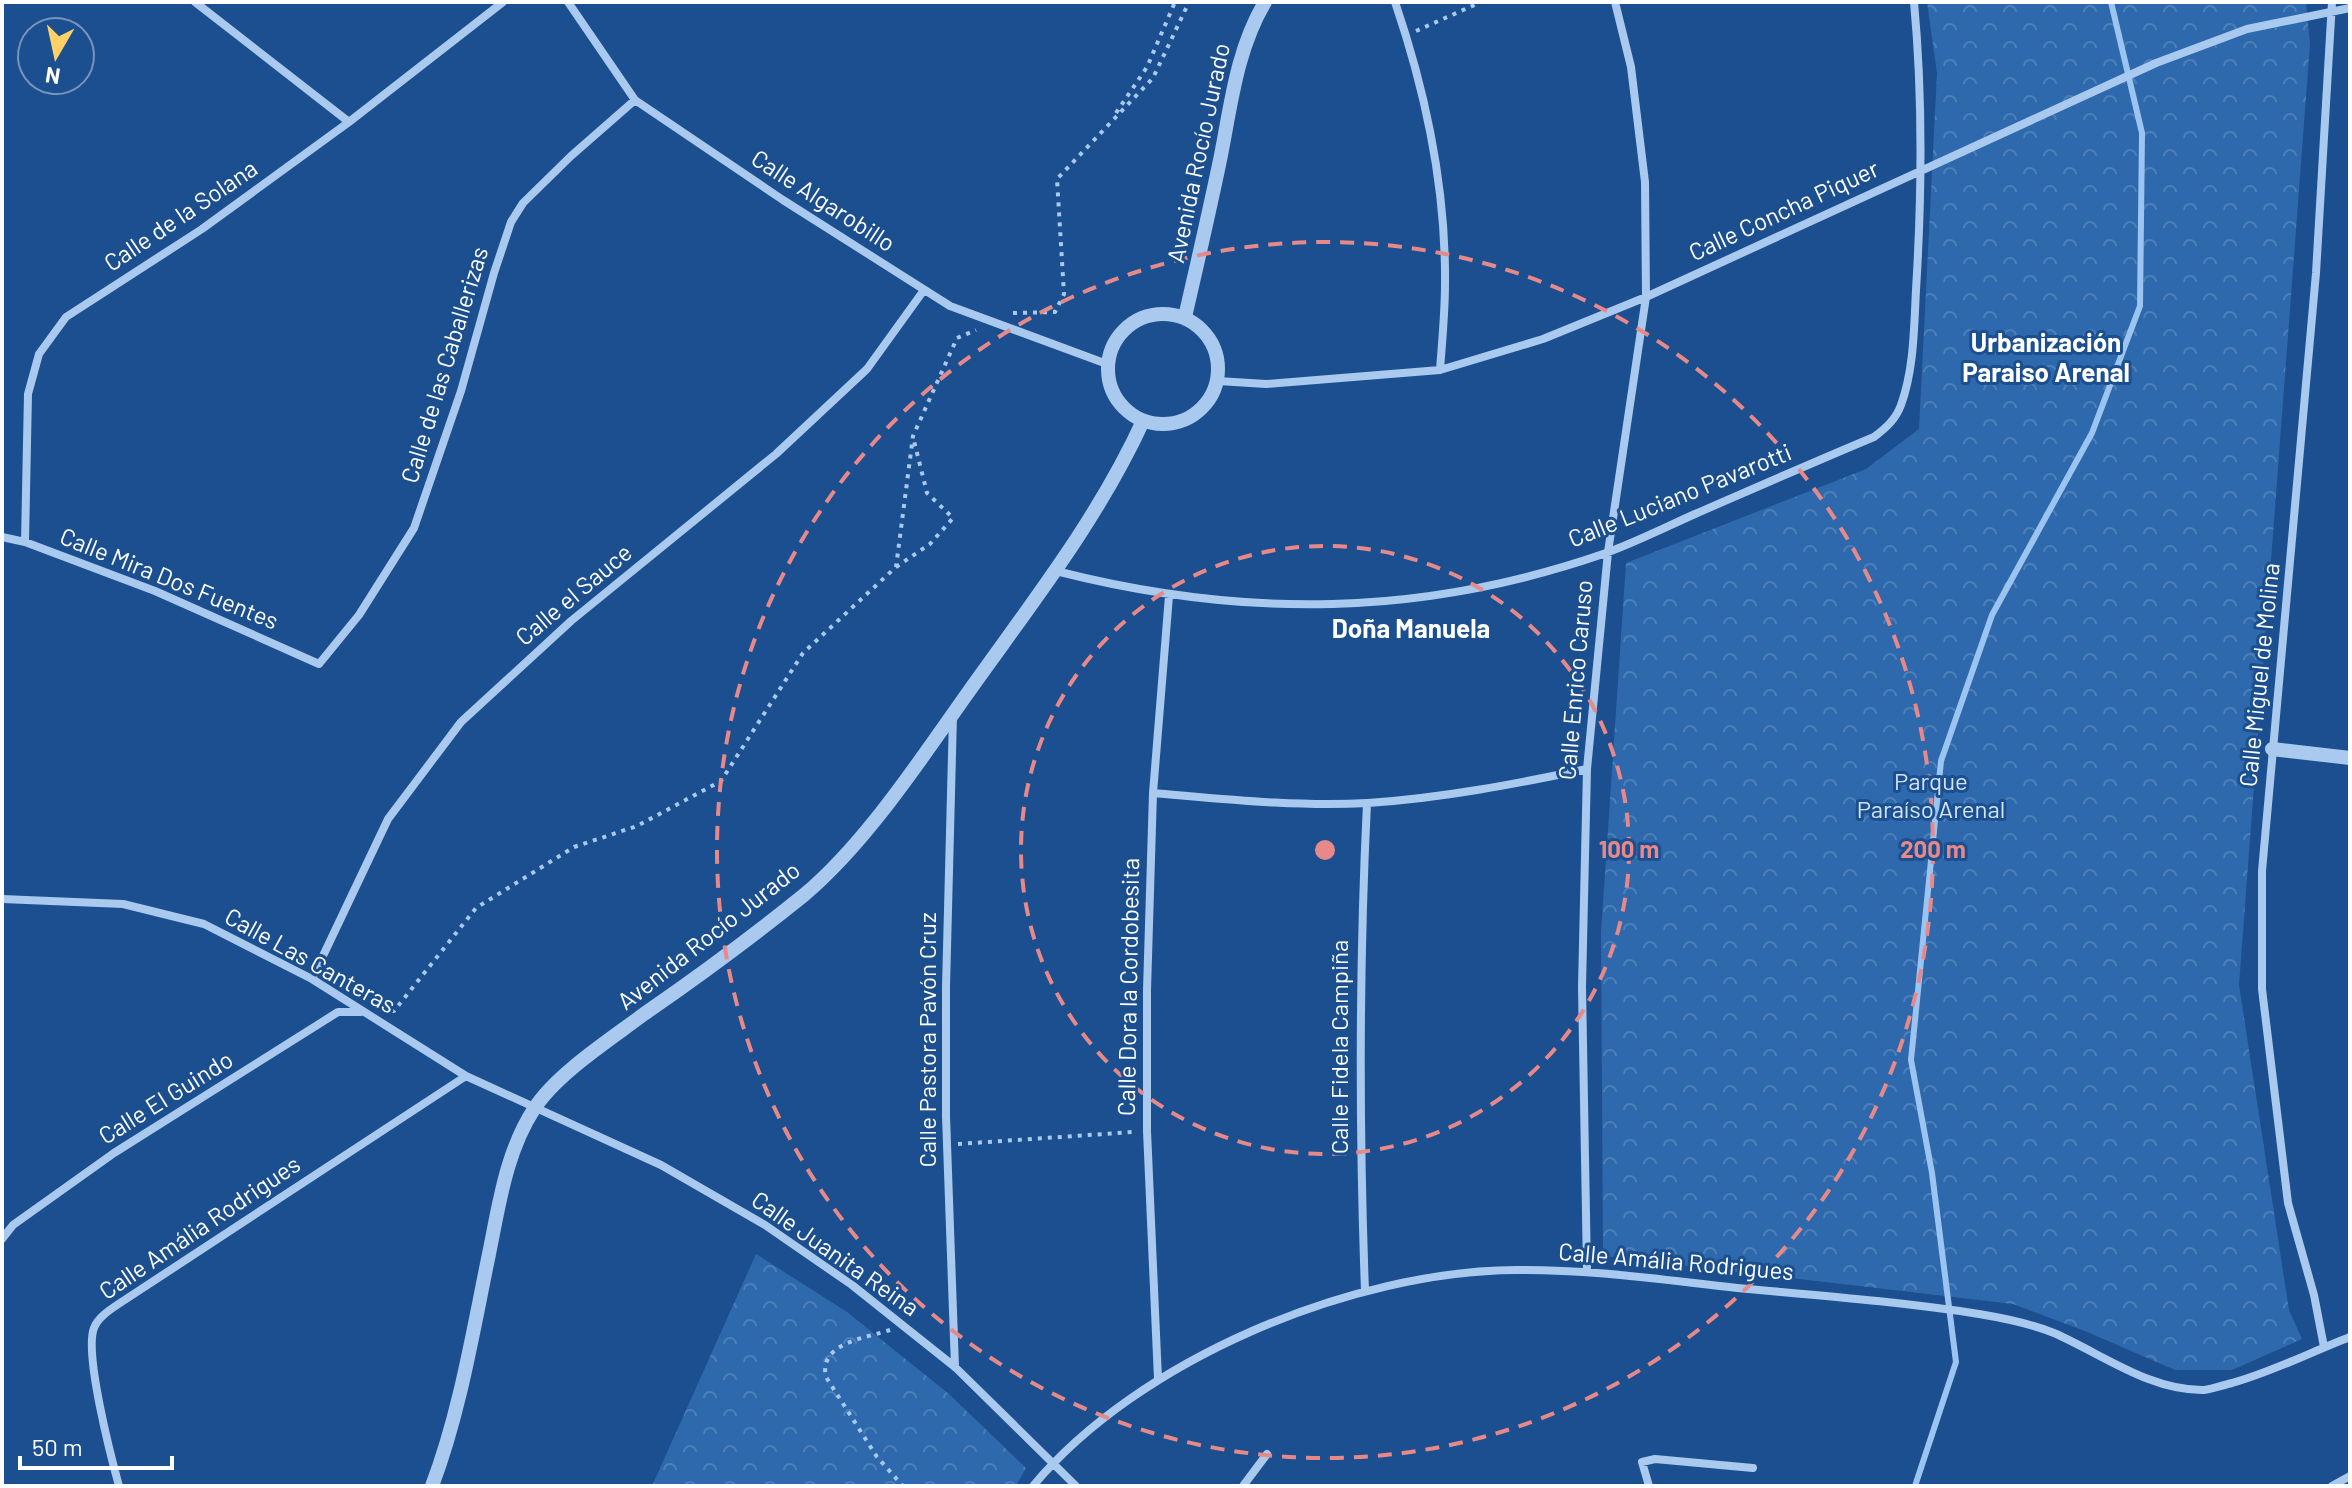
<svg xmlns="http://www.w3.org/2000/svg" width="2352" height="1488" font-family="Barlow,sans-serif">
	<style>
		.forest { fill: url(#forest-crowns) }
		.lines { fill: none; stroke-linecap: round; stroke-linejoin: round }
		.stream { stroke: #9cc4f0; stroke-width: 6 }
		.path { stroke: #a9c9ee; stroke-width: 4; stroke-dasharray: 4 6; stroke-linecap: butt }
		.minor { stroke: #a9c9ee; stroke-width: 8 }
		.tertiary { stroke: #a9c9ee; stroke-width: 14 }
		.ring { fill: none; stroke: #e88989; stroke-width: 4; stroke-dasharray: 14 10 }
		.labels { text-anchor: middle; stroke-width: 6; stroke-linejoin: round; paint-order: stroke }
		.street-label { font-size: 24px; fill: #fff; stroke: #1b4f8f }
		.park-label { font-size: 24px; fill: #cfe3fa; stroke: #1b4f8f }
		.neighbourhood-label { font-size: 26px; font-weight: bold; fill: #fff; stroke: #1b4f8f }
		.centre { fill: #e88989; stroke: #1b4f8f; stroke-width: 4 }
		.ring-label { font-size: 24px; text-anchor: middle; font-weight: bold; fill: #e88989; stroke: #1b4f8f; stroke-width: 6; stroke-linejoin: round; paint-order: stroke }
	</style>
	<defs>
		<pattern id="forest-crowns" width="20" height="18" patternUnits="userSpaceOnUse" patternTransform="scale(2)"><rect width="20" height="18" fill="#2e69ad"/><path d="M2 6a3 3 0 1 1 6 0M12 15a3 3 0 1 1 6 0" fill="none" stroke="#4d80b9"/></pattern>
	</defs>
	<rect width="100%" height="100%" fill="#1b4f8f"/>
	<path class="forest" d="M1927,2H2306L2310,44L2239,985L2289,1310L2302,1339L2232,1370H2175L2085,1331L2013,1304L1603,1256L1601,933L1626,563L1866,469L1919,429L1937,73Z
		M756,1254L847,1312L949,1394L1026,1468L1016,1486H652Z"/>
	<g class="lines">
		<path class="stream" d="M1915,1486L1956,1362L1932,1173L1911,1060L1941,761L1992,615L2092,433L2140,306L2142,133L2111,2"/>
		<path class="path" d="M1416,31L1481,2
			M1116,113L1147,67L1175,2
			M1013,313L1055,312L1064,294L1057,179L1153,78L1189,2
			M896,567L930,544L953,518L927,493L914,441
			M391,1011H394L476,908L574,847L637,826L721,781L803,653L896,567L913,436L957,338L976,330
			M958,1144L1133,1132
			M890,1330C866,1338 818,1343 826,1377L877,1457L903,1486"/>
		<path class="minor" d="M195,2L349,122
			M568,2L635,100L783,200L950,306L1107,364
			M1395,2C1426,93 1446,188 1445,284C1445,313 1442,342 1440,370
			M1218,381L1266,384L1440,370L1543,339L1646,297L2156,63L2247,29L2350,8
			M2,537L25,542L155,591L319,664L359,615L414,528L461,391L494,273L511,222L523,203L571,156L635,100
			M25,542L28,394L39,354L66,317L202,229L349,122L503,2
			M1056,571C1244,619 1422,617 1606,553C1636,542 1666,527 1695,514C1755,488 1814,462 1874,437C1886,428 1896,419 1901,405C1914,370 1914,327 1916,290C1922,193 1923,98 1914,2
			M953,716L946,987V1116L955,1367
			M1153,793C1224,799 1297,807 1368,803C1443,798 1515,784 1587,769
			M2,899L123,904L204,924L312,979L466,1076L661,1165L765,1225L852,1285L955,1367L1076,1486
			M312,979L388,819L461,722L571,621L776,454L867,369L924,290
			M2,1239L13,1225L114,1153L338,1012H361
			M1587,1271L1582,987L1587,769L1608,552L1646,297L1645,182L1631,67L1615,2
			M1365,1291C1359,1128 1359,966 1367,803
			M2324,1347L2314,1295L2288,1203L2262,989V871L2316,273L2332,2
			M1158,1379L1147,1131V990L1153,793L1169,596
			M119,1486C111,1457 84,1353 94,1328C98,1317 111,1309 120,1303L466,1076
			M1033,1486C1139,1359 1352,1271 1516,1270C1594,1269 1670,1281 1748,1289C1825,1296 1902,1302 1979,1314C2003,1318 2032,1324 2054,1333C2102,1354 2150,1391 2204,1390C2213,1389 2223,1385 2232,1383C2272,1372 2311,1352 2350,1337
			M1243,1486L1267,1454
			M1649,1486L1642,1462L1655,1459L1753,1468
			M2332,1486L2350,1476"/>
		<path class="tertiary" d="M1108 369a55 55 0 1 1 110 0a55 55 0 1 1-110 0Z
			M1185,317C1197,265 1209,213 1220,160C1231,106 1236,51 1265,2
			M2272,749L2350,758
			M432,1486C460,1412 473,1331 489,1254C499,1205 506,1152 534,1109C556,1074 611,1039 644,1014C699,976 752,937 804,895C865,844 921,759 967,694C1030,605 1097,521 1143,421"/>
	</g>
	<g class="ring">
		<circle cx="1325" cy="850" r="304"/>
		<circle cx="1325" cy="850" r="608"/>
	</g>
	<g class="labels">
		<g class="street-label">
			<text transform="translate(1199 153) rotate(-78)" y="8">Avenida Rocío Jurado</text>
			<text transform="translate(823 201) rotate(33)" y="8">Calle Algarobillo</text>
			<text transform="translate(1784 211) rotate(-25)" y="8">Calle Concha Piquer</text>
			<text transform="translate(181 216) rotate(-34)" y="8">Calle de la Solana</text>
			<text transform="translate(445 365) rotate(-73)" y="8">Calle de las Caballerizas</text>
			<text transform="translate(1680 496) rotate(-22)" y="8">Calle Luciano Pavarotti</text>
			<text transform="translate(169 579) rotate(22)" y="8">Calle Mira Dos Fuentes</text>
			<text transform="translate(574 595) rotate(-40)" y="8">Calle el Sauce</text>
			<text transform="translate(2260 675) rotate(-84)" y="8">Calle Miguel de Molina</text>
			<text transform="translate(1576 680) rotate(-85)" y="8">Calle Enrico Caruso</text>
			<text transform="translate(709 936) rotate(-38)" y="8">Avenida Rocío Jurado</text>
			<text transform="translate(310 961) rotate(29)" y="8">Calle Las Canteras</text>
			<text transform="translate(1129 987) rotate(-89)" y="8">Calle Dora la Cordobesita</text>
			<text transform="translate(928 1040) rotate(-90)" y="8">Calle Pastora Pavón Cruz</text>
			<text transform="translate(1340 1047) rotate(-90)" y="8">Calle Fidela Campiña</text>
			<text transform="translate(166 1098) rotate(-32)" y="8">Calle El Guindo</text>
			<text transform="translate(200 1228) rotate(-34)" y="8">Calle Amália Rodrigues</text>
			<text transform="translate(835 1254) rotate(35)" y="8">Calle Juanita Reina</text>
			<text transform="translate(1676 1262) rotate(5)" y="8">Calle Amália Rodrigues</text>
		</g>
		<g class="park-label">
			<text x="1931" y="790">Parque<tspan x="1931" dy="28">Paraíso Arenal</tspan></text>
		</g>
		<g class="neighbourhood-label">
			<text x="2046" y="352">Urbanización<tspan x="2046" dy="30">Paraiso Arenal</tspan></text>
			<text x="1411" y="638">Doña Manuela</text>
		</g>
	</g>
	<circle cx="1325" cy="850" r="12" class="centre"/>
	<g class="ring-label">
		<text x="1629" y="858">100 m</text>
		<text x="1933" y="858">200 m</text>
	</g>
	<rect width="2352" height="1488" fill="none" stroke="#ffffff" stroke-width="8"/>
	<g transform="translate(56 56) rotate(189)"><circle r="38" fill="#1b4f8f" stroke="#7695bc" stroke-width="2"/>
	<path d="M0-6L14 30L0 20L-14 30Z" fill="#ffd166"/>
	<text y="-12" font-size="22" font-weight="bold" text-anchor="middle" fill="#ffffff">N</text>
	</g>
	<path d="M20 1456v12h152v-12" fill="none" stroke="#ffffff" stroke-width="4"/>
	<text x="32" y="1456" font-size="24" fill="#ffffff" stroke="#1b4f8f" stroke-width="6" paint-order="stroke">50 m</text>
</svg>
